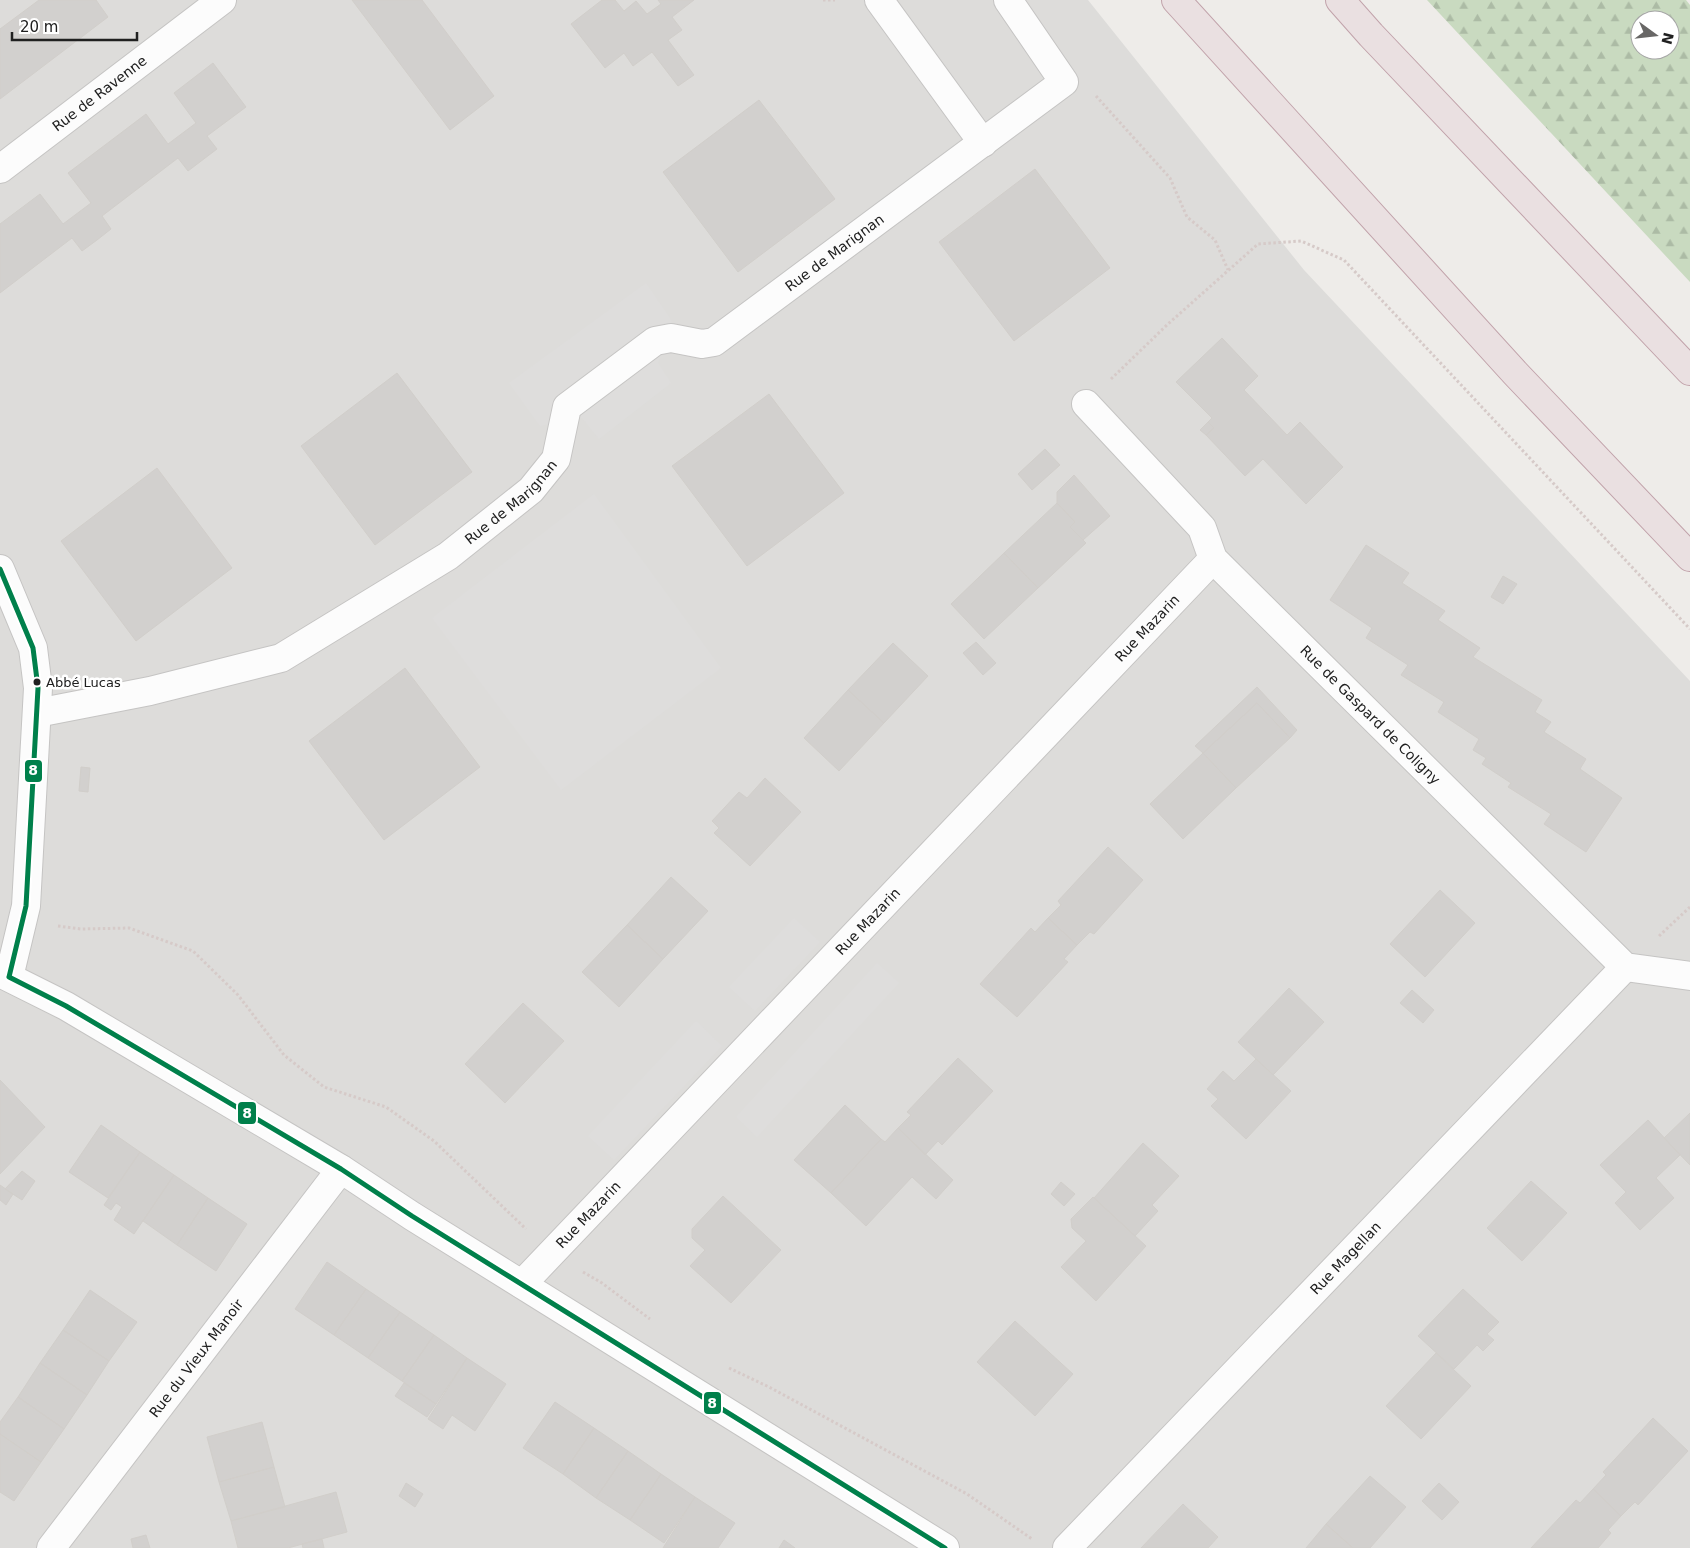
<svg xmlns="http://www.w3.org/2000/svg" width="1690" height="1548" font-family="'DejaVu Sans',sans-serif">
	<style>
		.residential { fill: #dddcda }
		.forest { fill: url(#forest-firs); fill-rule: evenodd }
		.parking { fill: #dedddc }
		.building { fill: #d2d0ce; stroke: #d1ceca }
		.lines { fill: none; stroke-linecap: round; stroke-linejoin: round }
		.minor-casing { stroke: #c5c4c3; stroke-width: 30 }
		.highway-casing { stroke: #c1a2aa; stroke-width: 30 }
		.path { stroke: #d6cac8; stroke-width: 3; stroke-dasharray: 2.5 2.5; stroke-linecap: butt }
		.minor { stroke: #fcfcfc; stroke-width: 28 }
		.highway { stroke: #eae0e1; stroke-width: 28 }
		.bus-1-casing { stroke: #fff; stroke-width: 9 }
		.bus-1 { stroke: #00804b; stroke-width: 5 }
		.bus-dot { fill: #202020; stroke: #fff; stroke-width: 2 }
		.labels { text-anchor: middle; stroke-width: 5; stroke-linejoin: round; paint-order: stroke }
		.bus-label { font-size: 13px; fill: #202020; stroke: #fff; text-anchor: start }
		.street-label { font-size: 14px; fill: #202020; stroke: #fff }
		.line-badge { stroke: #fff; stroke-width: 2 }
		.badge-label { font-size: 14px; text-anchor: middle; font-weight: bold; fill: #fff }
	</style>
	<defs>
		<pattern id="forest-firs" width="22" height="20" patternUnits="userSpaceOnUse" patternTransform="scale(1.25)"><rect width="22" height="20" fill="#c9dac0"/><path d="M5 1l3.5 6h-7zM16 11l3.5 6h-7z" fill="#acbba5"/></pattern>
	</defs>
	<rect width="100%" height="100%" fill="#eeece9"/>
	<path class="residential" d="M0,0H1088L1304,270L1690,681V1548H0Z"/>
	<path class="forest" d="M1427,0H1686L1690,5V282ZM1640,20H1670V50H1640Z"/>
	<path class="parking" d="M646,283L672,321L658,363L671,383L599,439L582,418L540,426L509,383Z
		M594,494L721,668L561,790L432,618Z
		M794,918L820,942L755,1011L729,987Z
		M877,963L899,983L757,1137L736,1117Z
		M696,1021L722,1046L614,1160L588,1136Z"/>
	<path class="building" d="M39,0H96L108,17L0,99V29Z
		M352,0H422L494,96L450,130Z
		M602,0H615L624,11L636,1L647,14L661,4L658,0H694L672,17L682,30L668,40L694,75L678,86L652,52L633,66L624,53L605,68L571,24Z
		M213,63L246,107L207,136L217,149L188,171L178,158L102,216L111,229L97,240L82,251L72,238L0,293V224L40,194L63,224L91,203L68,173L146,114L168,144L196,123L174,93Z
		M759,100L835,199L738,272L663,172Z
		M1035,169L1110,268L1014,341L939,242Z
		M1222,338L1258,376L1244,390L1287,435L1300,422L1343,467L1306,504L1263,459L1245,476L1206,435L1214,428L1208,422L1212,418L1176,382Z
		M397,373L472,472L375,545L301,446Z
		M769,394L844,493L747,566L672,466Z
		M1208,422L1214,428L1206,435L1200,430Z
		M1045,449L1060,465L1032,490L1018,474Z
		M157,468L232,568L136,641L61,541Z
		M1074,475L1110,516L1083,540L1070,527L1075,522L1057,503V492Z
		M1057,503L1075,522L1070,527L1086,543L1038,588L1004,553Z
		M1366,545L1409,573L1402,583L1445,611L1438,620L1480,648L1473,657L1542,700L1535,712L1551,722L1544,732L1586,759L1580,769L1622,798L1586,852L1544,824L1551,814L1508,787L1511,783L1482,764L1486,758L1473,750L1479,739L1438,712L1444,702L1401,675L1408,665L1366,638L1372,628L1330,600Z
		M1004,553L1038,588L984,639L951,604Z
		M1503,576L1517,584L1503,604L1491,597Z
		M976,642L996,663L983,675L963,653Z
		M893,643L928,676L884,723L848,690Z
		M405,668L480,767L384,840L309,741Z
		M1257,687L1297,730L1290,738L1257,703L1203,753L1195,746Z
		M848,690L884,723L839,771L804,738Z
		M1257,703L1290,738L1236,788L1203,753Z
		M1203,753L1236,788L1183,839L1150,804Z
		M81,767L90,768L88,792L79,791Z
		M765,778L801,812L750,866L714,833L719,828L712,821L739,792L747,798Z
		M1108,847L1143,880L1094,934L1090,932L1077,945L1048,918L1061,905L1058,901Z
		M671,877L708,911L663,959L627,925Z
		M1440,890L1475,923L1425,977L1390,944Z
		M1048,918L1077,945L1064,959L1068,962L1017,1017L980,984L1031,928L1035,932Z
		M627,925L663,959L619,1007L582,972Z
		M1289,988L1324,1022L1273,1075L1238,1042Z
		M1412,990L1434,1010L1423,1023L1400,1003Z
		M523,1003L564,1041L505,1103L465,1064Z
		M958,1058L993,1091L942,1145L938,1141L925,1155L898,1128L911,1115L907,1112Z
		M1256,1059L1291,1091L1246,1139L1211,1106L1218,1099L1207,1089L1223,1071L1234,1081Z
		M0,1080L45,1127L0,1174Z
		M845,1105L881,1139L831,1193L794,1160Z
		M1690,1113V1165L1664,1138Z
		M1648,1120L1680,1155L1656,1178L1674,1198L1640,1230L1615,1203L1626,1192L1600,1165Z
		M101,1125L140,1152L108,1198L69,1172Z
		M898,1128L953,1180L936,1199L912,1177L866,1226L831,1193L881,1139L885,1142Z
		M1143,1143L1179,1176L1152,1205L1158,1211L1135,1236L1094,1198Z
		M140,1152L174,1175L134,1234L114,1220L122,1207L116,1203L111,1210L104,1205Z
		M22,1171L35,1181L22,1200L5,1189Z
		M174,1175L208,1198L177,1245L143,1221Z
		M1531,1181L1567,1213L1522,1261L1487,1228Z
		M1061,1182L1075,1194L1064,1206L1051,1194Z
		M0,1185L13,1194L6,1205L0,1200Z
		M723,1196L781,1250L731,1303L690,1266L705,1250L692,1238V1229Z
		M1093,1197L1146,1246L1096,1301L1061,1267L1086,1241L1072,1228L1071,1219Z
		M208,1198L247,1224L216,1271L177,1245Z
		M327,1262L366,1289L334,1335L295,1309Z
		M366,1289L400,1312L368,1358L334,1335Z
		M1463,1289L1499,1322L1487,1334L1494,1340L1483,1351L1477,1345L1454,1369L1418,1336Z
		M90,1290L137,1322L109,1361L63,1330Z
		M400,1312L434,1335L402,1381L368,1358Z
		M1015,1321L1073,1374L1035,1416L977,1362Z
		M63,1330L109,1361L87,1395L40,1363Z
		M434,1335L467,1358L436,1404L402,1381Z
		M1436,1353L1471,1386L1421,1439L1386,1406Z
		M467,1358L506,1384L475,1431L452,1415L443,1429L428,1419Z
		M40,1363L87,1395L64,1429L18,1397Z
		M404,1383L436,1404L427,1417L395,1396Z
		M18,1397L64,1429L41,1462L0,1434V1422Z
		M555,1402L594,1428L563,1474L523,1448Z
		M1653,1418L1688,1451L1638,1505L1635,1502L1621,1516L1593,1489L1606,1475L1603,1472Z
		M262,1422L274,1467L219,1482L207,1437Z
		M594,1428L628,1451L596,1498L563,1474Z
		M0,1434L41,1462L14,1501L0,1492Z
		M628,1451L661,1474L630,1520L596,1498Z
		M274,1467L285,1507L231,1521L219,1482Z
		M661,1474L695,1497L664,1543L630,1520Z
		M1370,1476L1406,1507L1370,1548H1353L1326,1524Z
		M406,1483L423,1494L415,1507L399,1496Z
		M1439,1483L1459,1502L1442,1520L1422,1501Z
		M1593,1489L1621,1516L1608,1530L1611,1533L1598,1548H1531L1576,1500L1580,1503Z
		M336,1492L347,1532L288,1548H238L231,1521Z
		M695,1497L735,1523L718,1548H663Z
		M1183,1504L1218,1537L1208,1548H1141Z
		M1326,1524L1353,1548H1306Z
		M146,1535L150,1548H133L131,1539Z
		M322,1539L324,1548H303L302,1544Z
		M784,1540L791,1545L795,1548H779Z"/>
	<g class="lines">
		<g class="minor-casing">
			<g id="minor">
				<path d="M879,0L983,143"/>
				<path id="s1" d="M0,169L222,0"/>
				<path id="s2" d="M1086,404L1202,528L1213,559L1625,967L1690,976"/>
				<path d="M0,569L33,648L38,688L26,906L9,977"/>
				<path id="s3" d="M37,713L150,691L281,658L448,556L531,490L556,459L567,407L655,341L671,338L702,344L714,342L1064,82L1008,0"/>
				<path d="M0,973L66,1006L341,1169L412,1216L945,1548"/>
				<path id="s4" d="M522,1284L1213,559"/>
				<path id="s5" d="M51,1548L341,1169"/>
				<path id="s6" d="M1067,1548L1625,967"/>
			</g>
		</g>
		<g class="highway-casing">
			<path id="highway" d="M1176,0L1515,373L1690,557
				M1340,0L1371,35L1690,371"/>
		</g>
		<path class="path" d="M823,0H835
			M1096,96L1170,178L1187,217L1215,240L1228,270
			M1111,379L1168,324L1258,244L1301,241L1344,260L1690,629
			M58,926L81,929L129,928L193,951L238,995L284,1055L324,1087L386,1107L434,1141L526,1229
			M1659,936L1690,907
			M583,1272L602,1283L650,1319
			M729,1368L769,1387L967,1494L1032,1539"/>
		<use href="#minor" class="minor"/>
		<use href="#highway" class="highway"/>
		<g class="bus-1-casing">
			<path id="bus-1" d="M0,569L33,648L38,688L26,906L9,977
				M9,977L66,1006L341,1169L412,1216L945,1548"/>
		</g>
		<use href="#bus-1" class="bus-1"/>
	</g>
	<circle class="bus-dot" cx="37" cy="682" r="4.5"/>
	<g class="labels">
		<g class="bus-label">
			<text x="46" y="687">Abbé Lucas</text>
		</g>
		<g class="street-label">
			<text dy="5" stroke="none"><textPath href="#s1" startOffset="125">Rue de Ravenne</textPath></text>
			<text dy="5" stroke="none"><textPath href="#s3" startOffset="965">Rue de Marignan</textPath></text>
			<text dy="5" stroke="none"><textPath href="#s3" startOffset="529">Rue de Marignan</textPath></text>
			<text dy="5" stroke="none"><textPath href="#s4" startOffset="906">Rue Mazarin</textPath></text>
			<text dy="5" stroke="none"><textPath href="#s2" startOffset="424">Rue de Gaspard de Coligny</textPath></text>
			<text dy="5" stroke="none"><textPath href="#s4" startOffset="501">Rue Mazarin</textPath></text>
			<text dy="5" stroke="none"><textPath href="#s4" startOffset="96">Rue Mazarin</textPath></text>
			<text dy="5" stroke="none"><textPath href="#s6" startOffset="402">Rue Magellan</textPath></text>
			<text dy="5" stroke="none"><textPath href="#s5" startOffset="239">Rue du Vieux Manoir</textPath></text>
		</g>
	</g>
	<g class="line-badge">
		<rect x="24" y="759" width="19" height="24" rx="5" fill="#00804b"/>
		<rect x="237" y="1101" width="20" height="24" rx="5" fill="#00804b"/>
		<rect x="703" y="1391" width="19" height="24" rx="5" fill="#00804b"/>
	</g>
	<g class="badge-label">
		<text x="33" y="775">8</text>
		<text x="247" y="1118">8</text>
		<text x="712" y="1408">8</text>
	</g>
	<g transform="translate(1655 35) rotate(105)"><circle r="24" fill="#ffffff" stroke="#a6a6a6"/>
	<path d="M0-4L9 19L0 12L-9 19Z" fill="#686766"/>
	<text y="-8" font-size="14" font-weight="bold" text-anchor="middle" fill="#202020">N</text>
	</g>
	<path d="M12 32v8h125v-8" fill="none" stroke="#202020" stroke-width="2.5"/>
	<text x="20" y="32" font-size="15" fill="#202020" stroke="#ffffff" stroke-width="4" paint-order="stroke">20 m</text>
</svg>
